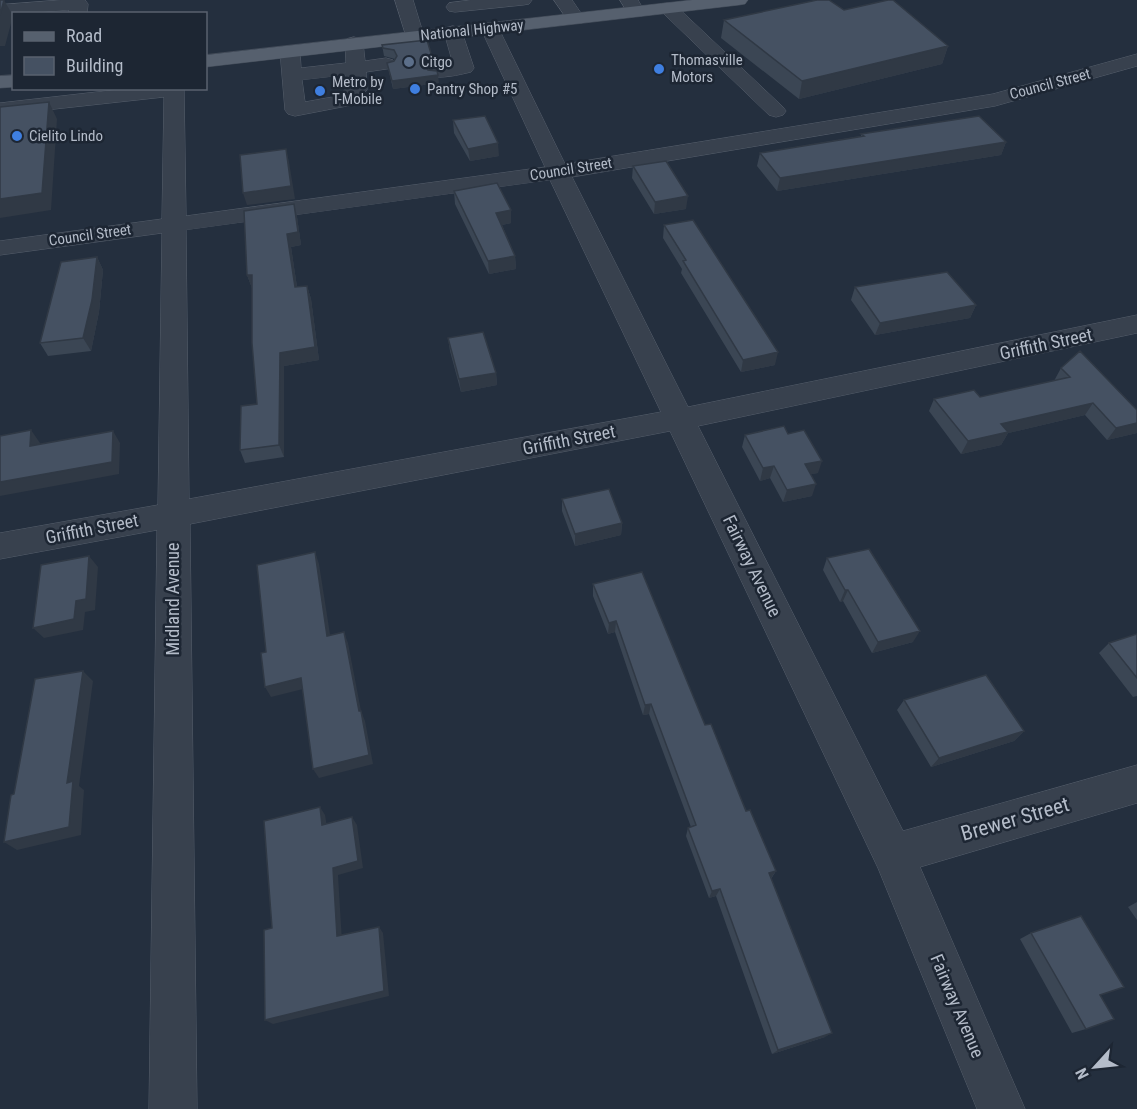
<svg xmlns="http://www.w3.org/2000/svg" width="1137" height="1109" font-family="'Roboto Condensed',sans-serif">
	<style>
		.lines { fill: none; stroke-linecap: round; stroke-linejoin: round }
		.minor-casing { stroke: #565f6c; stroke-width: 1 }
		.major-casing { stroke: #414a57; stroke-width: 1 }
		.minor { fill: #38414e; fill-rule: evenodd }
		.major { fill: #56606e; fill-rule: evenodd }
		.wall { fill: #3b4654 }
		.shaded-wall { fill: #303945 }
		.building { fill: #455162; stroke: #303945; stroke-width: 1.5 }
		.service-dot { fill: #5c6f8a; stroke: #1d2633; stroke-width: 2 }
		.shop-dot { fill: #3f7fe0; stroke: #1d2633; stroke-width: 2 }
		.labels { text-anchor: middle; stroke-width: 5; stroke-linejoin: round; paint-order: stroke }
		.far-street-label { font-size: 15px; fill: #b4bcc9; stroke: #1d2633 }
		.far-poi-label { font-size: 15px; fill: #b4bcc9; stroke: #1d2633; text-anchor: start }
		.street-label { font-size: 18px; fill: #b4bcc9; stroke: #1d2633 }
		.near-street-label { font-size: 21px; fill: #b4bcc9; stroke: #1d2633 }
	</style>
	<rect width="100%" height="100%" fill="#242f3e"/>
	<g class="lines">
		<g class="minor-casing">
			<path id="minor" d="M61,0H85L88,4L87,14H69V10L0,15V5Z
				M395,0H413L424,36L422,40H408L406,36Z
				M471,0H532L529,4L523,5L455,12L449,11L446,7L449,3Z
				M554,0H572L585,19L582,23H570Z
				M620,0H638L645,12L642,16H630Z
				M668,3L674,4L783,107L786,111L783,115L776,117L769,115L662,12L659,8L662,4Z
				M490,23L497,25L499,29L565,164L993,94L1137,54V66L995,106L572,177L688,407L1137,315V333L698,426L903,831L1137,765V803L920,867L1025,1109H977L878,868L670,431L190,524L197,1109H149L157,530L0,559V533L158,505L162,233L0,255V241L162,219L164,97L0,115V103L132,88H184L186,216L545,167L481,29L483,25ZM550,180L661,412L189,499L186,230Z
				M453,26L460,28L462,32L474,68L471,72C458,75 442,79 429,76L426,72L429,68L453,64L444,32L446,28Z
				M354,37L361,39L363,43L365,61L386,58L393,60L396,64L393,68L366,72L367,90L352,105L295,116L288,114L285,110L280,51L283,47H297L300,51L301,68L346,63L345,43L347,39ZM346,75L347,88L338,96L305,102L302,80Z"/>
		</g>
		<g class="major-casing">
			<path id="major" d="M692,0H748L745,4L739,5L206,67V55Z
				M14,75V87L0,88V76Z"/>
		</g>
		<use href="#minor" class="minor"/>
		<use href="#major" class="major"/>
	</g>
	<path class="wall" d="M844,10L948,46L942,64L799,99L721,38L724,20Z
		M382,45L433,65L427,67L426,68L439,83L393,89L387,63L394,61L395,59L384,56Z
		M453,120L499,156L470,161L454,133Z
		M861,134L1006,142L1001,155L777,191L757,166L760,153L861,136Z
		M633,166L686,209L654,214L632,178Z
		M454,191L511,210V223L502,225L515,256L516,269L489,274L455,204Z
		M294,204L297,217L301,245L291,247L297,287L307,286L311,299L319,360L284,366V457L245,463L240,450L257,404L252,288L247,275Z
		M664,225L775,365L741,372L681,273L682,269L663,238Z
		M97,257L103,270L99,312L91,351L48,356L40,343Z
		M855,287L976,305L970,318L875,335L851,300Z
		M448,338L496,373L497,385L461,392L450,351Z
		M1061,368L1137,410V433L1107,440L1085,415L1008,433L1001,445L961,454L929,411L934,399L980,397L1054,381Z
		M788,434L818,473L810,474L812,496L783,502L770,478L760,481L742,447L745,435Z
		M562,499L622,523L621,535L575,546L562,511Z
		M827,558L913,642L872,653L843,601L840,602L823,570Z
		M593,584L705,725L776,871L771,879L825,1037L772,1054L716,896L709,898L686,836L688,828L691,827L649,714L643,715L615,632L608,634L593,596Z
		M1137,634V696L1133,697L1099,653L1109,643Z
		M904,700L1024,731L1014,741L931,767L897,710Z
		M1137,902V920L1128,907Z
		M1031,933L1100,995L1086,1029L1072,1033L1020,939Z"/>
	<path class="shaded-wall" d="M4,0L13,16L5,46H0V15Z
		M948,46L942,64L799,99L802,81Z
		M432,57L433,65L427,67L424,72L423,64L426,58Z
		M438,75L439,83L393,89L392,81Z
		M49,102L57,119L51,210L0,218V199Z
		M1006,142L1001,155L777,191L780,178Z
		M498,143L499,156L470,161L468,149Z
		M286,149L289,162L295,199L247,205L243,193Z
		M688,196L686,209L654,214L655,202Z
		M294,204L297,217L301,245L291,247L299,300L295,287L287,234Z
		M511,210V223L497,226L496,213Z
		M515,256L516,269L489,274L488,261Z
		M97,257L103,270L99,312L91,351L83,338Z
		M247,275H252V288Z
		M307,286L311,299L319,360L284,366V457L279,445L280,353Z
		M976,305L970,318L875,335L880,323Z
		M778,352L775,365L741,372L743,360Z
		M496,373L497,385L461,392L459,379Z
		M1093,403L1085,415L1008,433L1001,445L961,454L968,441L1001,424Z
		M1137,423V433L1107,440L1116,428Z
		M31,430L40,443L39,459L30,446Z
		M113,431L120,443L119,474L0,496V482Z
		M822,461L818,473L801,476L805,464Z
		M774,466L770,478L760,481L763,468Z
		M816,484L812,496L783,502L787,490Z
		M622,523L621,535L575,546V534Z
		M315,552L319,564L332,647L327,636Z
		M89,556L98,567L95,610L85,612L83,630L44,638L33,628L76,601Z
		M845,590H848L843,601L840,602Z
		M616,621L615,632L608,634L609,623Z
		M920,631L913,642L872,653L878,642Z
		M344,632L348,643L361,711L365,721L373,764L319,778L313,769L359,711Z
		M83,671L93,681L79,786L84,790L81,835L17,850L4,842L67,783Z
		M301,678L307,688L271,697L265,687Z
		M651,704L649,714L643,715L645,705Z
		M1024,731L1014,741L931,767L939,758Z
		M320,807L325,815L328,833L322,825Z
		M352,817L357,825L363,868L338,875L342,942L337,936L333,868Z
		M776,871L771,878L764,881L769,873Z
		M720,889L716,896L709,898L712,891Z
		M379,927L383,933L389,996L273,1024L265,1020Z
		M832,1033L825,1037L772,1054L778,1050Z"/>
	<path class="building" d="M0,0H4L0,15Z
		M817,0H829L844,10L888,0H893L948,46L802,81L724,20Z
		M427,40L432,57L426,58L423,64L428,70L437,71L438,75L392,81L387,63L394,61L397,56L394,50L383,48L382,45Z
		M49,102L42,193L0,199V107Z
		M485,116L498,143L468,149L453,120Z
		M979,116L1006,142L780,178L760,153L864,136L861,134Z
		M286,149L291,186L243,193L240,155Z
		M666,161L688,196L655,202L633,166Z
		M497,183L511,210L496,213L515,256L488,261L454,191Z
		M294,204L298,232L287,234L295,287L307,286L315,347L280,353L279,445L240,450L241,406L257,404L252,343V275H247L244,211Z
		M693,220L778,352L743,360L683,261L686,260L664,225Z
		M97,257L92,300L83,338L40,343L61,262Z
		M947,272L976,305L880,323L855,287Z
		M483,332L496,373L459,379L448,338Z
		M1080,351L1137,410V423L1116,428L1093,403L1001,424L1008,432L968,441L934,399L974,390L980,397L1070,377L1061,368Z
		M784,426L788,434L804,430L822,461L805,464L816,484L787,490L774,466L763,468L745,435Z
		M31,430L30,446L113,431L112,462L0,482V436Z
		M609,489L622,523L575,534L562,499Z
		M869,549L920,631L878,642L848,590H845L827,558Z
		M315,552L327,636L344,632L359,711H361L369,755L313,769L301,678L265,687L261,653L266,652L257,565Z
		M89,556L86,599L76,601L74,619L33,628L41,565Z
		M642,572L705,725L711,724L746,811L750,810L776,871L769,873L832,1033L778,1050L720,889L712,891L688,828L696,825L651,704L645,705L616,621L609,623L593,584Z
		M1137,634V678L1109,643Z
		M83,671L67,783L73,781L69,827L4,842L11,795L14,794L35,679Z
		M986,675L1024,731L939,758L904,700Z
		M320,807L322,825L352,817L358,861L333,868L337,936L379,927L384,991L265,1020L264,930L272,928L264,821Z
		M1081,916L1124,987L1100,995L1114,1019L1086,1029L1031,933Z"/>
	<circle class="service-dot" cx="409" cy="62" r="6"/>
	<g class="shop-dot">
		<circle cx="659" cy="69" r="6"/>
		<circle cx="415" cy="89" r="6"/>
		<circle cx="320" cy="91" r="6"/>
		<circle cx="17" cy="136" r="6"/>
	</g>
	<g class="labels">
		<g class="far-street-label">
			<text transform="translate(472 30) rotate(-6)" y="5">National Highway</text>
			<text transform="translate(1050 84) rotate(-15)" y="5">Council Street</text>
			<text transform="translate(571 169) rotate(-9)" y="5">Council Street</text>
			<text transform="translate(90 235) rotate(-8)" y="5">Council Street</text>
		</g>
		<g class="far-poi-label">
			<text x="671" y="65">Thomasville<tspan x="671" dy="17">Motors</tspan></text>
			<text x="421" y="67">Citgo</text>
			<text x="332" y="87">Metro by<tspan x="332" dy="17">T-Mobile</tspan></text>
			<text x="427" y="94">Pantry Shop #5</text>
			<text x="29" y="141">Cielito Lindo</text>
		</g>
		<g class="street-label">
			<text transform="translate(1046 344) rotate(-12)" y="6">Griffith Street</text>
			<text transform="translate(569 440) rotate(-11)" y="6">Griffith Street</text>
			<text transform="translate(92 529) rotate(-11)" y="6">Griffith Street</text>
			<text transform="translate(752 566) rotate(64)" y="6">Fairway Avenue</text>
			<text transform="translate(173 599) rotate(-90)" y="6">Midland Avenue</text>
			<text transform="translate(957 1006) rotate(67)" y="6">Fairway Avenue</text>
		</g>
		<g class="near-street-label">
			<text transform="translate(1015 819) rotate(-16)" y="7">Brewer Street</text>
		</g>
	</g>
	<rect x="12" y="12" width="195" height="78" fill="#1d2633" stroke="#59626f" stroke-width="1.5"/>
	<rect x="24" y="32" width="30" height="9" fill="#56606e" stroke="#59626f" stroke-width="1.5"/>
	<text x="66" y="42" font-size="18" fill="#b4bcc9">Road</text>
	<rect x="24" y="57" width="30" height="18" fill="#455162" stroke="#59626f" stroke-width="1.5"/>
	<text x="66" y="72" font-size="18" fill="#b4bcc9">Building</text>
	<g transform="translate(1095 1067) rotate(243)" stroke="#1d2633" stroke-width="4.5" paint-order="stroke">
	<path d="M0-4.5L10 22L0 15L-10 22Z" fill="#b4bcc9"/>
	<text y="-9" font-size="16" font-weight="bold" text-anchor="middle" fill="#b4bcc9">N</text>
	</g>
</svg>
